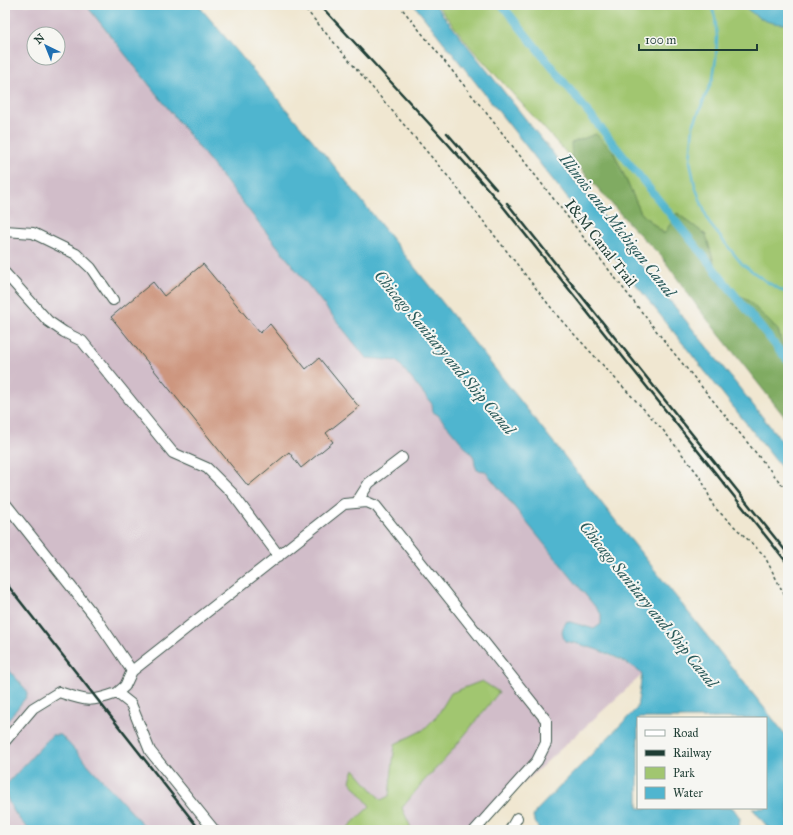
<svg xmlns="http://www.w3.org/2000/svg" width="793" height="835" font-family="'IM FELL Great Primer',serif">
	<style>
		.industrial { fill: #d1bdc9; fill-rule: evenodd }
		.green { fill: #a1c670; stroke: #608252 }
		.forest { fill: #80ab62; stroke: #50744b }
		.water { fill: #50b5cf; stroke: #387982 }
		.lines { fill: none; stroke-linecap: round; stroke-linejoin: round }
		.stream { stroke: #50b5cf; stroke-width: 2.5 }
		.canal { stroke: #50b5cf; stroke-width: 8 }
		.building { fill: #cd967f }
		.minor-casing { stroke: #3e564c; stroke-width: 12 }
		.path { stroke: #3e564c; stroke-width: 1.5; stroke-dasharray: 3 3; stroke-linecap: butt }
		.minor { stroke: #fff; stroke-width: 10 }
		.rail { stroke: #1f3d34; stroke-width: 2.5 }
		.labels { text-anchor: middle; stroke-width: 4; stroke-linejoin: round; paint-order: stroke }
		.street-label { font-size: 15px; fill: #1f3d34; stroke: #f6f6f2 }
		.water-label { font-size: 16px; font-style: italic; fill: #2b5b5b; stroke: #f6f6f2 }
	</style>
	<rect width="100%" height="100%" fill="#f6f6f2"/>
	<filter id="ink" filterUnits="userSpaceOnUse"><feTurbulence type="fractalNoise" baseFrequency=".025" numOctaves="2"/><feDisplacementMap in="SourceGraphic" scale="8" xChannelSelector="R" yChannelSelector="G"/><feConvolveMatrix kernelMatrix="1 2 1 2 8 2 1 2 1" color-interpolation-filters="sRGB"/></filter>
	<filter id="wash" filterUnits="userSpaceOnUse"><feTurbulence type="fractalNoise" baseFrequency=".012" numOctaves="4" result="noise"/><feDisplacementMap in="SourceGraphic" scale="16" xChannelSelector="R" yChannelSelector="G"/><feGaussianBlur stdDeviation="0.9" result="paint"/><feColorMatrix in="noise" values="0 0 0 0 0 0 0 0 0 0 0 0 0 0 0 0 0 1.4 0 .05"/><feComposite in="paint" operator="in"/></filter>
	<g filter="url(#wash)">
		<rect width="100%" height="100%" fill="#f0e7d1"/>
		<path class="industrial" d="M5,5H86L366,357L397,361L432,404L433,412L438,415L475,457V465L477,470L485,471L601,614V624L594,630L578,624L565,641L594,648L636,668L643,674L472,830H5ZM34,34H58V58H34Z"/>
		<path class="green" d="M437,5H788V353L783,347L778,330L749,301L720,284L706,235L677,213L665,234L641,213L613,151L596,134L572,143V159L472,49Z
			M482,681L499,692L447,757L423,782L402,808L412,830H345L370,806L350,781L354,769L381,800L389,796L395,744L423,730L437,716L451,693Z"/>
		<path class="forest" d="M596,134L613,151L641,213L664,234L677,213L706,235L720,284L749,301L778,330L783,347L788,353V421L699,309L662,257L632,227L572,159L571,143Z"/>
		<path class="water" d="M86,5H198L331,162L788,738V830H770L752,808H766V718H638V808H733L740,818L739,830H539L533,817L536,811L637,708L642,674C623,657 590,646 565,641C561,633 561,629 567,621L594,629L601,624V614L485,471L477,470L475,465L474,457L438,415L433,412L432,404L397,361L366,358Z
			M414,5H435L788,449V476Z
			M742,5H788V19L785,24C765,24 757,17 742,5Z
			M5,665L27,691V696L5,724Z
			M52,735H61L148,830H30C18,820 5,801 5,786Z"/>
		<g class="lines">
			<path class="stream" d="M711,5L715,17L717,37L716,58L713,78L693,126L690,161L695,186L709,223L742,264L767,282L788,294"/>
			<path class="canal" d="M502,5L788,361"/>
		</g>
		<g id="blocks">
			<path class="building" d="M203,264L260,333L270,324L306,369L319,358L359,407L326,433L333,442L301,468L289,452L248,486L111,317L153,282L164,296Z"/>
		</g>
	</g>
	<g filter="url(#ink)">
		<use href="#blocks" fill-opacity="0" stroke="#3e564c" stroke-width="1"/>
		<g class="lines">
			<g class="minor-casing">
				<path id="minor" d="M5,231L33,233L76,254L91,268L113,300
					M5,273L48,321L64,332L82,341L173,453L207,468L232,493L279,556
					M357,502L369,483L402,458
					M5,503L96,618L132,671
					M117,693L125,686L132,671L344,504L367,502L376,506L546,720V743L537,761L475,830
					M5,741L33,708L59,692C86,701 89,703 117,693L131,704L150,751L214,830
					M510,830L517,818"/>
			</g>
			<path class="path" d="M302,5L451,180L560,319L663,430L701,478L714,507L764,555L788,602
				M399,5L496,125L669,347L788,492"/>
			<use href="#minor" class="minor"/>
			<path class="rail" d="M320,5L448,144L501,204L788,564
				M447,133L496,189
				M507,203L788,554
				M5,582L200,830"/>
		</g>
	</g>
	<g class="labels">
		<g class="street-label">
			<text transform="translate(601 243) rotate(52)" y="5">I&amp;M Canal Trail</text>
		</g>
		<g class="water-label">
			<text transform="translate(618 225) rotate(52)" y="6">Illinois and Michigan Canal</text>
			<text transform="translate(445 352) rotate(50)" y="6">Chicago Sanitary and Ship Canal</text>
			<text transform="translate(649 604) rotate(51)" y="6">Chicago Sanitary and Ship Canal</text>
		</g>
	</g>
	<rect width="793" height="835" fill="none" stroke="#f6f6f2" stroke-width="20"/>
	<rect x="637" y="717" width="130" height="92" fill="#f6f6f2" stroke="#a0aca6"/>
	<rect x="645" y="730" width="20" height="6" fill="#ffffff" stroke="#a0aca6"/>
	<text x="673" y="737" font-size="12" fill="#1f3d34">Road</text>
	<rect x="645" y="750" width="20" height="6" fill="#1f3d34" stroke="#a0aca6"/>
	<text x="673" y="757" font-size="12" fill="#1f3d34">Railway</text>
	<rect x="645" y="767" width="20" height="12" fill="#a1c670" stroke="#a0aca6"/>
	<text x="673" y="777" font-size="12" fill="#1f3d34">Park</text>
	<rect x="645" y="787" width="20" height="12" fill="#50b5cf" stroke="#a0aca6"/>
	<text x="673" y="797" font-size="12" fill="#1f3d34">Water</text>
	<g transform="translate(46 46) rotate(317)"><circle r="19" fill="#f6f6f2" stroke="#a0aca6"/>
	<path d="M0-3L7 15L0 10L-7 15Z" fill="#1f6fb2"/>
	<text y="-6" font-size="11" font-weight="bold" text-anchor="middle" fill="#1f3d34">N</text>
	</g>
	<path d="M639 44v6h118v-6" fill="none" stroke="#1f3d34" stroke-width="2"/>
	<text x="645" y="44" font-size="12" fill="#1f3d34" stroke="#f6f6f2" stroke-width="3" paint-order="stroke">100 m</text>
</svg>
